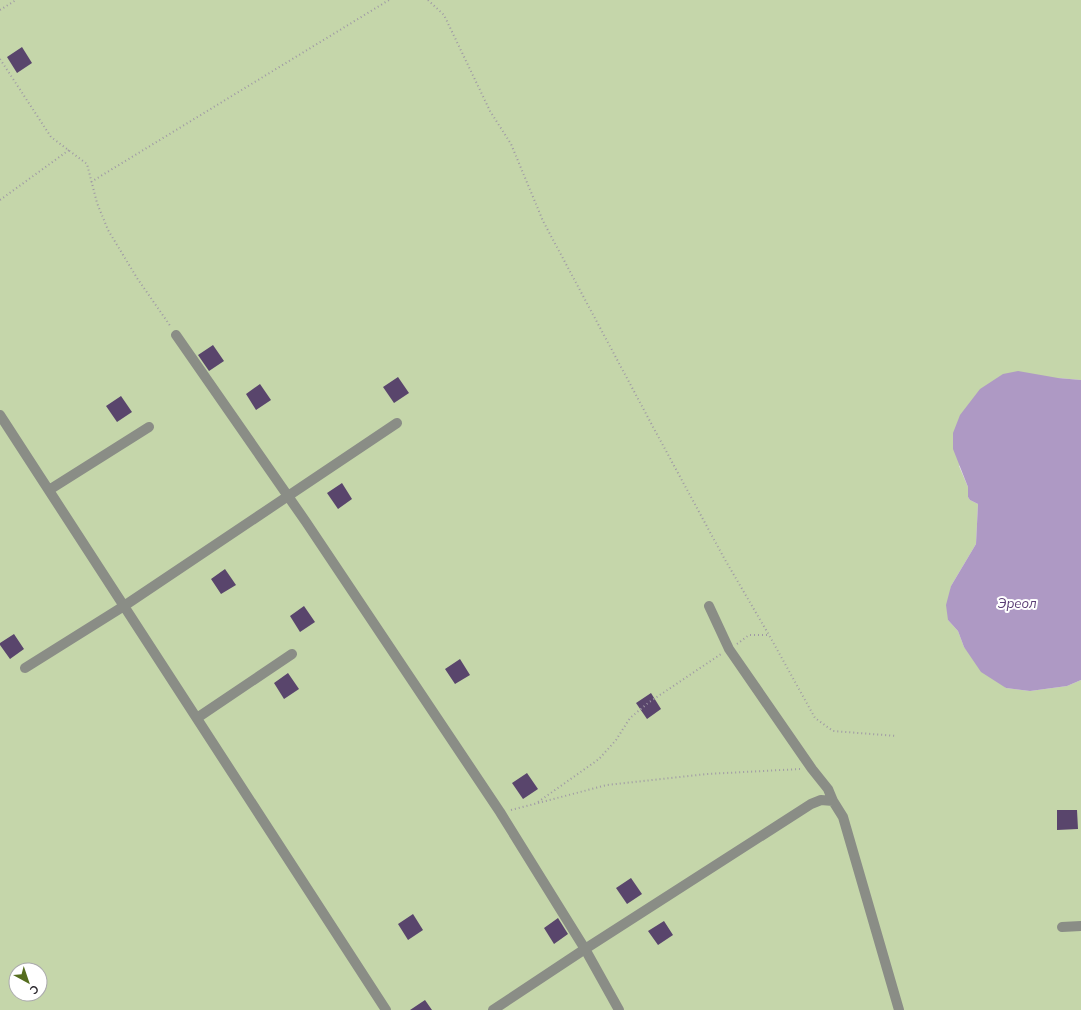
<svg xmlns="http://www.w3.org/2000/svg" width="1081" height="1010" font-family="Mulish,sans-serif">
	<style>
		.green { fill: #c5d6aa; fill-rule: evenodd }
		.water { fill: #ae99c4 }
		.building { fill: #59456c }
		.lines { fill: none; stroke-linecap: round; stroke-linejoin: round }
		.path { stroke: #9f99a5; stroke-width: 2; stroke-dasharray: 1 3; stroke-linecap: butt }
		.minor { stroke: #8a8d86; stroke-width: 10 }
		.labels { text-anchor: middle; stroke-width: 4; stroke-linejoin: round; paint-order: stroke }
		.water-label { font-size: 13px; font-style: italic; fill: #5b3d75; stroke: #fff }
	</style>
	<rect width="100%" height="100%" fill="#e9e1f1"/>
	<path class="green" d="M0,0H1081V380L1058,378L959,466L968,487V497L970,500L978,504L976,544L951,586L948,620L958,631L964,647L1006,688L1030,691L1067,686L1081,680V1010H0ZM16,970H40V994H16Z"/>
	<path class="water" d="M1018,371L1058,378L1081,380V680L1067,686L1030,691L1006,688L981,672L964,647L958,631L948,620L946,605L951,586L976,544L978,504L970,500L968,497V487L953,449V433L960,415L980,389L1003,374Z"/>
	<path class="building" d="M22,47L32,63L17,73L7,57Z
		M213,345L224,361L209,371L198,355Z
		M398,377L409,393L394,403L383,387Z
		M260,384L271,400L256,410L246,394Z
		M121,396L132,412L117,422L106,406Z
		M342,483L352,499L338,509L327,493Z
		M225,569L236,585L221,594L211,579Z
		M304,606L315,622L300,632L290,616Z
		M14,634L24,649L10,659L0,645V643Z
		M460,659L470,675L455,684L445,669Z
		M288,673L299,689L284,699L274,683Z
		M651,693L661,709L647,719L636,703Z
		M527,773L538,789L523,799L512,783Z
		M1057,810H1077L1078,829L1057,830Z
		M631,878L642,894L627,904L616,888Z
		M413,914L423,930L408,940L398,924Z
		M558,918L568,934L554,944L544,928Z
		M664,921L673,935L658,945L648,931Z
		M425,1000L432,1010H410Z"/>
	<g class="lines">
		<path class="path" d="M428,0L444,15L490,111L511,144L543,221L652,425L724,558L769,635L815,718L833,731L897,736
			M0,10L16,0
			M0,59L51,137L87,164L97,203L108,230L137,278L171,327
			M91,182L389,0
			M0,200L69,150
			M737,644L749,635H769
			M538,802L599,759L616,740L630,718L648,703L721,654
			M511,810L607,785L707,774L800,769"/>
		<path class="minor" d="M176,335L306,522L500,812L585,949L619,1010
			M0,415L386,1010
			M49,490L149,427
			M709,606L729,649L812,769L828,789L833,801
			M25,668L124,606L397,423
			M197,718L292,654
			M1062,927L1081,926
			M493,1010L585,949L811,804L821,800L833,801L843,817L899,1010"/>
	</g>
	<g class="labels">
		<g class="water-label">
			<text x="1017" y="608">Эреол</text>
		</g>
	</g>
	<g transform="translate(28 982) rotate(140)"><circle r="19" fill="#ffffff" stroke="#abaaad"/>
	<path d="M0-3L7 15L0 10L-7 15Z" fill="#556d1e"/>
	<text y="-6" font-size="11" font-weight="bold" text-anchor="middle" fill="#2e2b31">С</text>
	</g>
</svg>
